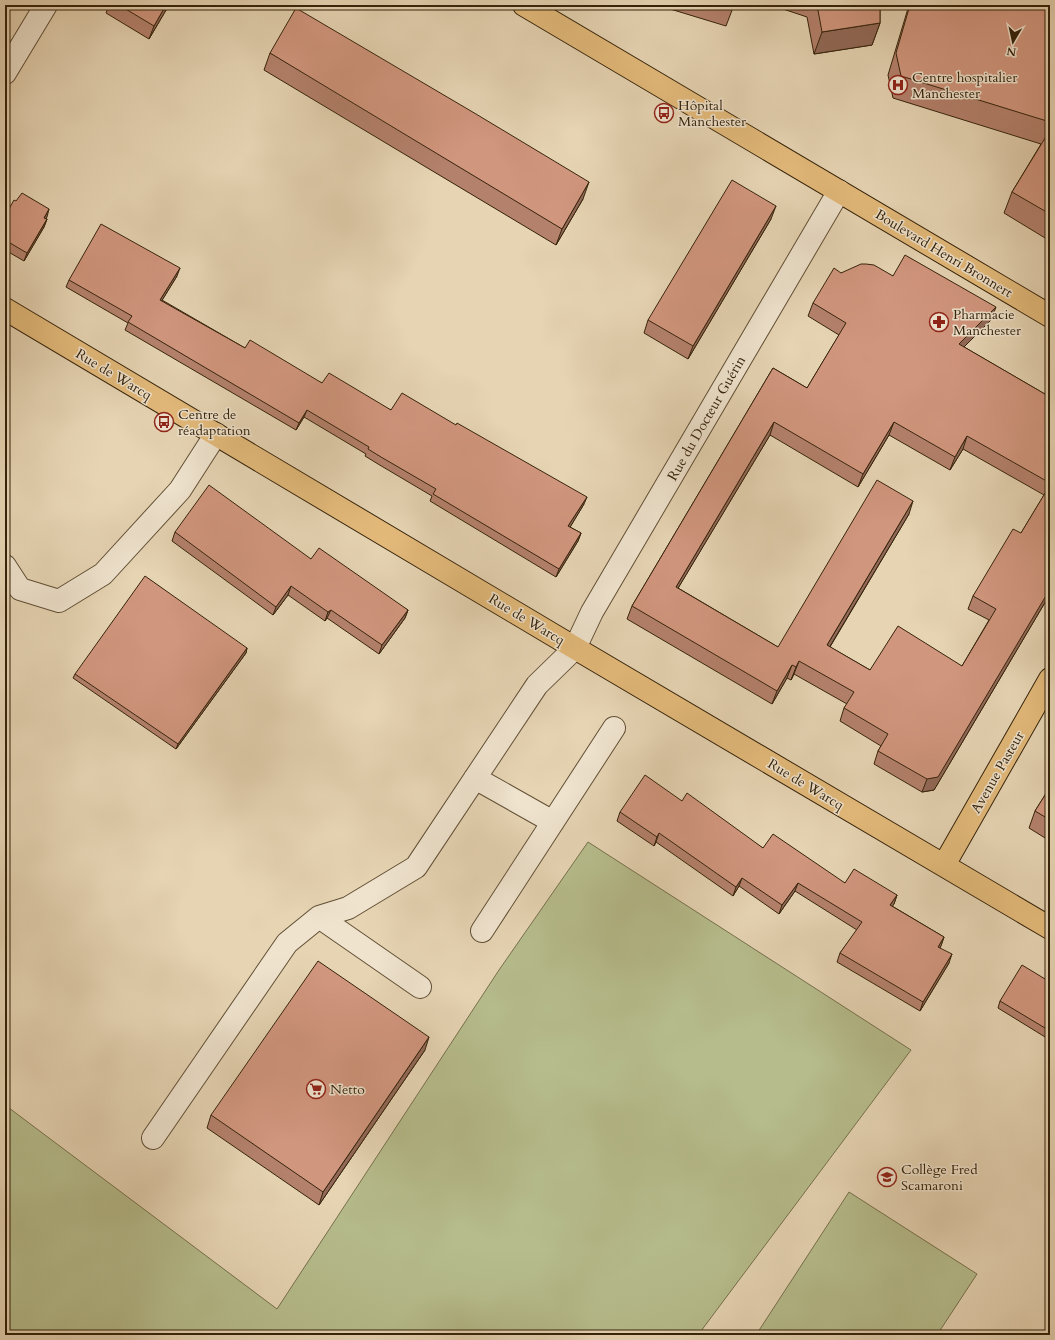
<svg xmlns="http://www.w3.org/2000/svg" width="1055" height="1340" font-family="Cardo,serif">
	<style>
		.green { fill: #b6bc8c; stroke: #76704c }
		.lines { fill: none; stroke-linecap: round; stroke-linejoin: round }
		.minor-casing { stroke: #614f35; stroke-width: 24 }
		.major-casing { stroke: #35230b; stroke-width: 24 }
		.minor { stroke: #efe3ce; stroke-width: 22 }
		.major { stroke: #e3ba7a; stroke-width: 22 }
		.wall { fill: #b4816c; stroke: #35230b; fill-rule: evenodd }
		.shaded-wall { fill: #926958; stroke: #35230b }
		.building { fill: #d1967e; stroke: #35230b }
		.labels { text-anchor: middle; stroke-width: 3; stroke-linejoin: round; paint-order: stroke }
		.poi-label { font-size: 14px; fill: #35230b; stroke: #efe3ce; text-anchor: start }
		.street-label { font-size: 14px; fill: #35230b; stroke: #efe3ce }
	</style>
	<rect width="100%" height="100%" fill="#e6d4b3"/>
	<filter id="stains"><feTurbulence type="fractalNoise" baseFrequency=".005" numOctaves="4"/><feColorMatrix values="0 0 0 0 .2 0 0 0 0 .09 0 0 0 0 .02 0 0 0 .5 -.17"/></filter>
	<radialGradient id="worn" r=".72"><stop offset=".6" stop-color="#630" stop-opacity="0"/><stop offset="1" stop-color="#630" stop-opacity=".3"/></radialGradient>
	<path class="green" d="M588,842L911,1050L698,1335H5V1105L277,1309L499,970Z
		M849,1192L977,1274L937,1335H756Z"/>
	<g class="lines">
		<g class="minor-casing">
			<path id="minor" d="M5,73L46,5
				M5,566L20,589L59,601L103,574L180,490L216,434
				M475,778L553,822
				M319,917L420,987
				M482,931L614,728
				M153,1138L287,943L319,917L348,908L416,867L537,685L575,648L592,612L839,191"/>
		</g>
		<g class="major-casing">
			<path id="major" d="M524,5L1050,316
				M5,309L575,648L1050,928
				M944,865L1050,679"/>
		</g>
		<use href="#minor" class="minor"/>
		<use href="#major" class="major"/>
	</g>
	<path class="wall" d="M109,5H169L149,39L106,13Z
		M657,5H734L726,26Z
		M771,5H880V23L872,45L814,54L807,17Z
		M909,5H1050V241L1004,213L1012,192L1041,144L893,98L888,75Z
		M270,53L583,199L556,245L264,70Z
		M5,216L47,217L45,218L47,219L44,227L24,261L5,250Z
		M771,219L688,359L644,333L648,320Z
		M841,273L893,276L991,320L964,347L1050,397V594L934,790L922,792L874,764L878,751L881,746L840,721L844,708L847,704L794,674L791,680L787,678L772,704L627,619L632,606L773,368L807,388L839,335L808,316L813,303ZM770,435L858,487L889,435L950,470L963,449L1044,495L1021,533L973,596L968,609L989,620L962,666L870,670L830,647L909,514L778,647L678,588Z
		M177,276L162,300L245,348L322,383L391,410L584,504L570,527L581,533L578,541L556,577L430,501L432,496L378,464L365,456L366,454L304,417L296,430L125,330L128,323L66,287L69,280Z
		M175,532L311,559L408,610L405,618L379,654L327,618L325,621L288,595L273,615L172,541Z
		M247,648L246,653L176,749L73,678L75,674Z
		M1050,787V841L1029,828L1035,811Z
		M682,801L763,848L845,883L897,895L894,904L892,906L944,937L940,948L949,963L920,1011L837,962L840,953L857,930L795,891L779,914L739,886L733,896L656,842L654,846L617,821L620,812Z
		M1050,982V1040L998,1008L1000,1001Z
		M425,1050L319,1205L207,1128L211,1115Z"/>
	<path class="shaded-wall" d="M166,5H169L149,39L154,26Z
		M880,23L872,45L814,54L822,32Z
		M589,182L583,199L556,245L562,229Z
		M776,206L771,219L688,359L693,346Z
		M49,209L47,217L41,226L44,218Z
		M47,219L44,227L24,261L27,253Z
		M180,268L177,276L158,307L160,300Z
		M996,307L991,320L954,357L959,344Z
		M307,410L304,417L296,430L299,423Z
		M774,422L770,435L671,600L676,587Z
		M894,422L889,435L858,487L863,474Z
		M967,436L963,449L950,470L955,457Z
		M587,497L584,504L566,534L568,526Z
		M913,501L909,514L823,658L827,645Z
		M581,533L578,541L556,577L559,569Z
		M291,586L288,595L273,615L276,607Z
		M1050,589V594L934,790L922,792L927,779Z
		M331,610L327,618L325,621L328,612Z
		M408,610L405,618L379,654L382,645Z
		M247,648L246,653L176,749L178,744Z
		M799,661L794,674L791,680L796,667Z
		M792,665L787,678L772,704L777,691Z
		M659,833L656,842L654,846L657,837Z
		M742,878L739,886L733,896L736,887Z
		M798,883L795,891L779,914L782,905Z
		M897,895L894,904L887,914L890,905Z
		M944,937L941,946L935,955L938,947Z
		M952,954L949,963L920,1011L923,1002Z
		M429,1037L425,1050L319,1205L323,1192Z"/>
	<path class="building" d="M119,5H166L154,26Z
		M817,5H880V23L822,32Z
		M910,5H1050V122L901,76L896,53Z
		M296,8L476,114L589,182L562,229L270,53Z
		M1050,130V214L1012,192Z
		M732,180L776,206L693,346L648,320Z
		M22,193L49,209L44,218L47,219L27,253L5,240V216L14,200L16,201Z
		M101,224L180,268L160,300L245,348L250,340L322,383L329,373L391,410L402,393L456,425L457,423L587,497L568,526L581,533L559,569L433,494L436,489L381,457L368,449L369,447L307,410L299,423L128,322L132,316L69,280Z
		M905,255L996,307L959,344L1050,397V483L967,436L955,457L894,422L863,474L774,422L676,587L778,647L877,480L913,501L827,645L870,670L898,626L962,666L996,609L973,596L1013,529L1021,533L1050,485V589L938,777L927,779L878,751L888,734L844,708L854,692L799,661L796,667L792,665L777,691L632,606L773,368L807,388L846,323L813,303L834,268L841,273L861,264H866L874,265L893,276Z
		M209,485L311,559L319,548L408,610L382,645L331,610L328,612L291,586L276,607L175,532Z
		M145,576L247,648L178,744L75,674Z
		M645,775L682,801L687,793L763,848L773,834L845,883L854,869L897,895L890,905L944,937L938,947L952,954L923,1002L840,953L862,922L798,883L782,905L742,878L736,887L659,833L657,837L620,812Z
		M1050,787V820L1035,811Z
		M318,961L429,1037L323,1192L211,1115Z
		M1022,965L1050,982V1031L1000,1001Z"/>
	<defs>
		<g id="hospital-ring" transform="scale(1)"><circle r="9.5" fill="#efe3ce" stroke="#8f2418" stroke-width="1.5"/><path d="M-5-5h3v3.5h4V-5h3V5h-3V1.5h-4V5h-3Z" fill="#8f2418"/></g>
		<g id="bus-ring" transform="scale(1)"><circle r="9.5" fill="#efe3ce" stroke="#8f2418" stroke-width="1.5"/><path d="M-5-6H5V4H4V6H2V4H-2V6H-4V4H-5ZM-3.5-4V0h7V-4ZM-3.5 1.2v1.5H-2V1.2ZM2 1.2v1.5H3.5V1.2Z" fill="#8f2418"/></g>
		<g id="pharmacy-ring" transform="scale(1)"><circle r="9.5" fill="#efe3ce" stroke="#8f2418" stroke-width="1.5"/><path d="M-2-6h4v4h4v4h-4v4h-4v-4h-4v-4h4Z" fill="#8f2418"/></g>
		<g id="supermarket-ring" transform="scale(1)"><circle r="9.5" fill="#efe3ce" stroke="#8f2418" stroke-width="1.5"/><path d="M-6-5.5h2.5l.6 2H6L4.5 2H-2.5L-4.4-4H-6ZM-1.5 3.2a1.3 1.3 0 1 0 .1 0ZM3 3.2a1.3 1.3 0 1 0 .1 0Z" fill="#8f2418"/></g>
		<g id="school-ring" transform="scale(1)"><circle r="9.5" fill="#efe3ce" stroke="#8f2418" stroke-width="1.5"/><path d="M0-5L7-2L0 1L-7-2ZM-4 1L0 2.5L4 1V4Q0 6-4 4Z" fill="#8f2418"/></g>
	</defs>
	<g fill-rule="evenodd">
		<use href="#hospital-ring" x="898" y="85"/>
		<use href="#bus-ring" x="664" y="113"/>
		<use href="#pharmacy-ring" x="939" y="322"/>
		<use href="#bus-ring" x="164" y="422"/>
		<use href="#supermarket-ring" x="316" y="1089"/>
		<use href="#school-ring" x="887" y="1177"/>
	</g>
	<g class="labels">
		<g class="poi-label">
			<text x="912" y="82">Centre hospitalier<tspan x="912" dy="16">Manchester</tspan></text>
			<text x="678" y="110">Hôpital<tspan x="678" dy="16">Manchester</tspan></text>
			<text x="953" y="319">Pharmacie<tspan x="953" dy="16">Manchester</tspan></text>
			<text x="178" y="419">Centre de<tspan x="178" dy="16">réadaptation</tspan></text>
			<text x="330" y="1094">Netto</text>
			<text x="901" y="1174">Collège Fred<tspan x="901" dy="16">Scamaroni</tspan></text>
		</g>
		<g class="street-label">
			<text transform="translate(944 253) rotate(31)" y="5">Boulevard Henri Bronnert</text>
			<text transform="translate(114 374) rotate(31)" y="5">Rue de Warcq</text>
			<text transform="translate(706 418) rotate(-60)" y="5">Rue du Docteur Guérin</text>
			<text transform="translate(527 619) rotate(31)" y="5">Rue de Warcq</text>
			<text transform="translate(997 772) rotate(-60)" y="5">Avenue Pasteur</text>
			<text transform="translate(806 784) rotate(31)" y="5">Rue de Warcq</text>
		</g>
	</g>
	<rect width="1055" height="1340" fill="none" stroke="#e6d4b3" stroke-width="20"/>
	<rect x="6" y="6" width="1043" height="1328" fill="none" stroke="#35230b" stroke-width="2"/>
	<rect x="10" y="10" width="1035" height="1320" fill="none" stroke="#35230b"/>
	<g transform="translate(1013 42) rotate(189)" stroke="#efe3ce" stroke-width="3" paint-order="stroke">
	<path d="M0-3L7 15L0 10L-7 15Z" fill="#35230b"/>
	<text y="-6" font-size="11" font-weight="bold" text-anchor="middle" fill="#35230b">N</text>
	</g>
	<rect width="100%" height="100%" filter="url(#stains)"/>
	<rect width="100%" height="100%" fill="url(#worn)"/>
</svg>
